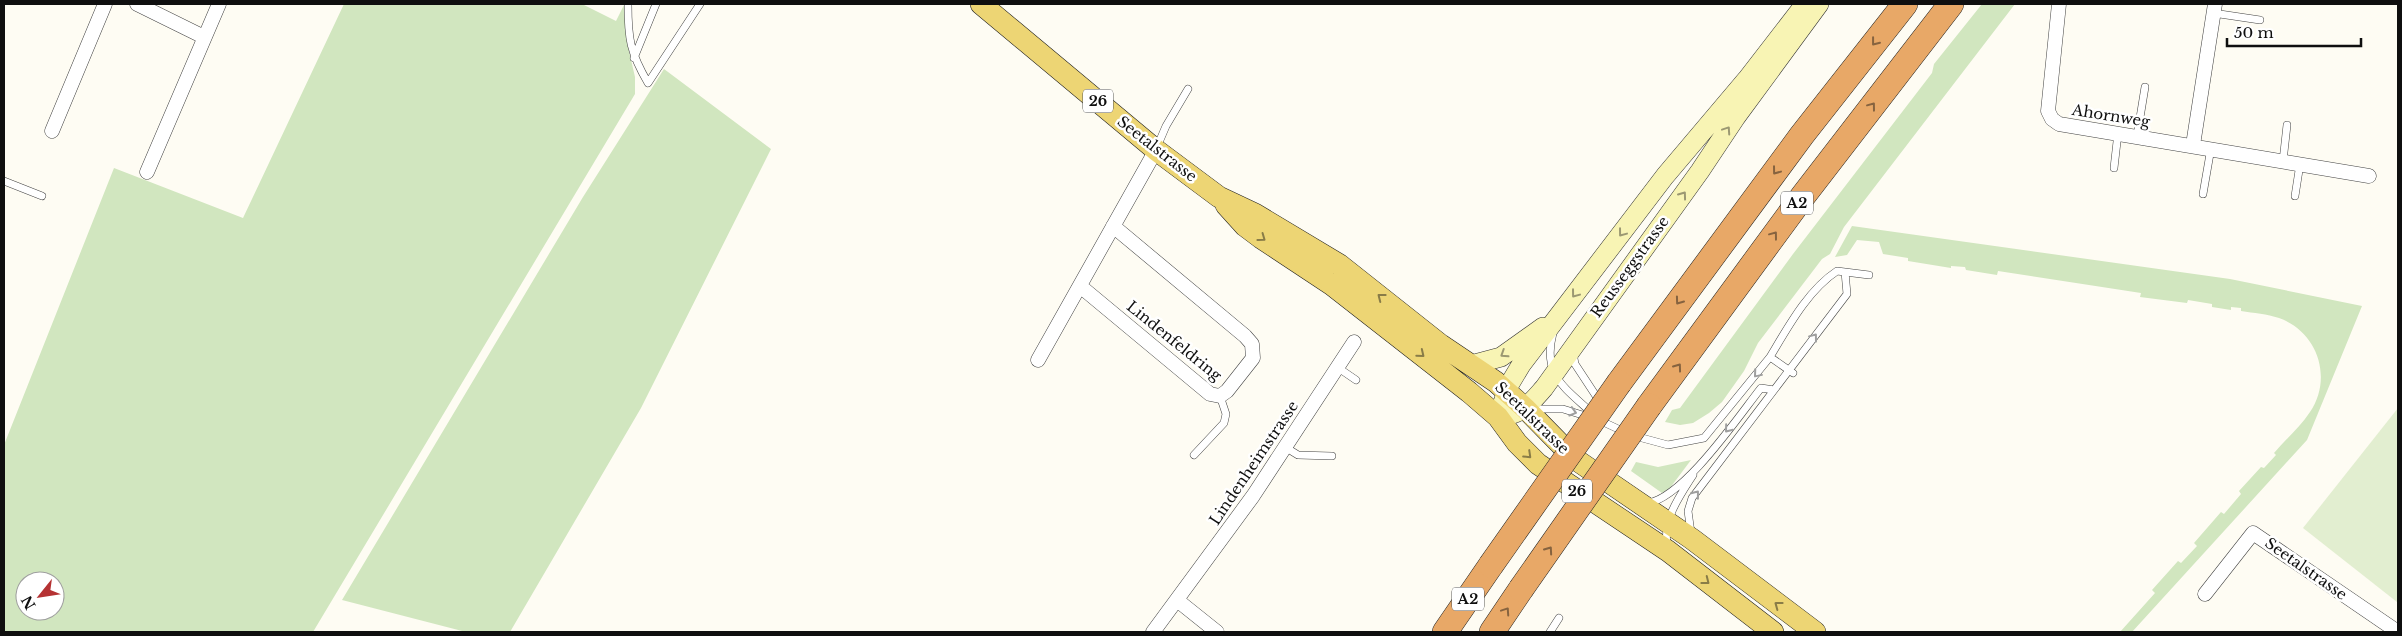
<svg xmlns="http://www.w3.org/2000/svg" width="2402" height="636" font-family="'Libre Baskerville',serif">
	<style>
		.green { fill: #d1e6bf; fill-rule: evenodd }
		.pitch { fill: #e2eed0 }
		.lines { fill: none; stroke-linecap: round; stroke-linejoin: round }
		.service-casing { stroke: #424242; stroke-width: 8 }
		.minor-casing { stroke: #424242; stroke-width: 15 }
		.secondary-casing { stroke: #313131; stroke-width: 20 }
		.primary-casing { stroke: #202020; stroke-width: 22 }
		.motorway-casing { stroke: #202020; stroke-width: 26 }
		.service { stroke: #fff; stroke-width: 7 }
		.minor { stroke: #fff; stroke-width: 14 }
		.secondary { stroke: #f8f4b4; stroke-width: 19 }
		.primary { stroke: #edd574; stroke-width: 21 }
		.motorway { stroke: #e8a867; stroke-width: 25 }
		.motorway-bridge-casing { stroke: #202020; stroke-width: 26; stroke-linecap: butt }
		.motorway-bridge { stroke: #e8a867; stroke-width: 25 }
		.oneway { stroke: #86633f }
		.oneway2 { stroke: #9b9872 }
		.oneway3 { stroke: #897c47 }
		.oneway4 { stroke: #9f9f9f }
		.labels { text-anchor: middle; stroke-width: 5; stroke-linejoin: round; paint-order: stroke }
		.shield { fill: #fff; stroke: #575757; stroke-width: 1 }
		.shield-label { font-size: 14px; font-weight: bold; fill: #0f0f0f }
		.street-label { font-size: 15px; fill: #0f0f0f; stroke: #fff }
	</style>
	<rect width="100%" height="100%" fill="#fefcf3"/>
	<path class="green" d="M344,4H582L616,21L624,5L629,51L635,77V94L313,632H4V445L114,168L243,218ZM25,581H55V611H25Z
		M1982,4H2015L1844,227L1830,254L1822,259L1758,343L1744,371L1722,402L1709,413L1693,423L1680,425L1665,422L1672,410L1680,408L1793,254L1932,73L1934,64Z
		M664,69L771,149L641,408L510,632H466L342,600L583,197Z
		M1852,226L2230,279L2362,306L2307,440L2132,632H2120L2155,593L2152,590L2178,561L2181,563L2197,546L2194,543L2221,512L2224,514L2241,494L2239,491L2261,467L2264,468L2276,455L2274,453C2286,439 2300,427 2310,412C2333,378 2318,332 2279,318C2267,314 2254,313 2241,311V308L2231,307V310L2212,307V304L2188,300L2187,303L2140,297L2141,293L1998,271L1997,275L1966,270L1965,267L1951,266V268L1908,261V258L1883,254L1879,242L1857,240L1847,255L1835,257Z
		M1691,460L1670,488L1662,493L1631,471L1636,462L1658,467Z"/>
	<path class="pitch" d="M2398,408V601L2397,602L2303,528Z"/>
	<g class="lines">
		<g class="service-casing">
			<path id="service" d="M628,4C628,39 630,52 648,83L700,4
				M2213,13L2260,20
				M634,58L656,4
				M2137,136L2145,87
				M1157,147L1166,126L1188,89
				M2283,161L2287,125
				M2114,168L2118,133
				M4,181L42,196
				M2203,194L2211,148
				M2295,196L2300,164
				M1553,333C1542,375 1564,387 1592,413
				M1573,353L1575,364L1600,402
				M1770,357C1788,327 1808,290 1837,271L1869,275
				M1337,367L1356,380
				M1533,409H1563L1589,417
				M1599,420L1631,435L1668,445L1704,438L1770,357L1793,373
				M1285,447L1298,455L1332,456
				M1194,455L1224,423L1226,414L1220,396
				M1648,503C1684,497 1738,417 1761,388L1774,390
				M1691,533L1688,511L1692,498L1847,294L1845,272
				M1667,545C1663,519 1679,497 1693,475
				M1550,632L1559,618"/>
		</g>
		<g class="minor-casing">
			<path id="minor" d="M137,4L204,37
				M2059,4L2048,111L2052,119L2059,124L2369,176
				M52,131L105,4
				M2193,145L2215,4
				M147,172L219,4
				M1080,286L1210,394L1220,396L1227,391L1253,358L1252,344L1245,336L1113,226
				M1038,360L1156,150
				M2205,594L2253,533L2398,632
				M1177,600L1217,632
				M1153,632L1253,496L1354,342"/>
		</g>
		<g class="secondary-casing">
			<path id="secondary" d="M1805,4L1747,79L1665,176L1521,365L1509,385L1498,417C1523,414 1528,406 1544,388L1700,171L1736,117L1819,4
				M1471,365L1501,357L1543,327"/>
		</g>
		<g class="primary-casing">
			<path id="primary" d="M981,4L1156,150L1219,197L1255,214L1340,265L1441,345L1496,382L1526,409L1575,459L1692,539L1815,632
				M1226,205L1245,226L1261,238L1332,285L1469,392L1498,417L1517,443L1538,464L1668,551L1773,632"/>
		</g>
		<g class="motorway-casing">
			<path id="motorway" d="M1619,383L1802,135L1905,4
				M1649,406L1803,196L1951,4
				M1445,632L1491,565
				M1492,632L1521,589"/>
		</g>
		<use href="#service" class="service"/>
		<use href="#minor" class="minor"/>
		<use href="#secondary" class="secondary"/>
		<use href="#primary" class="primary"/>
		<use href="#motorway" class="motorway"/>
		<g class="motorway-bridge-casing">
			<path id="motorway-bridge" d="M1491,565L1619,383
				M1521,589L1649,406"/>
		</g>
		<use href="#motorway-bridge" class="motorway-bridge"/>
	</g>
	<defs><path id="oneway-chevron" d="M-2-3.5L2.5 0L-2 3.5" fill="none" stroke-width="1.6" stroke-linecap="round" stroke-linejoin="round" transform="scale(1.25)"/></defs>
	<g class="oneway">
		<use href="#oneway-chevron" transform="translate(1875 42) rotate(128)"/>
		<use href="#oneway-chevron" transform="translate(1872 106) rotate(-53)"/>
		<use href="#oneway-chevron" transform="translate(1776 171) rotate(127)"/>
		<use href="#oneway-chevron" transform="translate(1774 235) rotate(-53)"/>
		<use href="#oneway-chevron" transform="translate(1679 301) rotate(126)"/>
		<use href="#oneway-chevron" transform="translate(1678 367) rotate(-54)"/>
		<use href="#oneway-chevron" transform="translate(1549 550) rotate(-55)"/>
		<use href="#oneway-chevron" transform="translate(1506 611) rotate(-56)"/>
	</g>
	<g class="oneway2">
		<use href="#oneway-chevron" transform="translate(1727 130) rotate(-56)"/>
		<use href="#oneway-chevron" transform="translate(1683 195) rotate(-54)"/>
		<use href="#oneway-chevron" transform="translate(1622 233) rotate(127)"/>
		<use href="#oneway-chevron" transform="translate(1575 294) rotate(127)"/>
		<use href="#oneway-chevron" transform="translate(1504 354) rotate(147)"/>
	</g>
	<g class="oneway3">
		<use href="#oneway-chevron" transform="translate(1262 238) rotate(36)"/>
		<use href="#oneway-chevron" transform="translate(1381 297) rotate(-142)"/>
		<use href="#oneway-chevron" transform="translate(1421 354) rotate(39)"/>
		<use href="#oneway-chevron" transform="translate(1528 455) rotate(44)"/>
		<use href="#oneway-chevron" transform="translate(1706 581) rotate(38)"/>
		<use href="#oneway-chevron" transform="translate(1778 605) rotate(-143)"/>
	</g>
	<g class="oneway4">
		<use href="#oneway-chevron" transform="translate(1814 337) rotate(-53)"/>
		<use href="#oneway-chevron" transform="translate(1757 374) rotate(130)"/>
		<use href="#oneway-chevron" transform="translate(1573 412) rotate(16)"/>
		<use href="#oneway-chevron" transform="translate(1728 429) rotate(129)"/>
		<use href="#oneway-chevron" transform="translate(1696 494) rotate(-52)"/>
	</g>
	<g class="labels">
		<g class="shield">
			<rect x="1083" y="89.5" width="30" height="23" rx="4"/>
			<rect x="1781" y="191.5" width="32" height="23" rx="4"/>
			<rect x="1562" y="479.5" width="30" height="23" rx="4"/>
			<rect x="1452" y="587.5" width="32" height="23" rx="4"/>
		</g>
		<g class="shield-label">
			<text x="1098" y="106">26</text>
			<text x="1797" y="208">A2</text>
			<text x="1577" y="496">26</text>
			<text x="1468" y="604">A2</text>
		</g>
		<g class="street-label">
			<text transform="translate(2111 116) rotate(9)" y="5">Ahornweg</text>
			<text transform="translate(1157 149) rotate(38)" y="5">Seetalstrasse</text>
			<text transform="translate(1630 267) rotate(-54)" y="5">Reusseggstrasse</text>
			<text transform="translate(1174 341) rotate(39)" y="5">Lindenfeldring</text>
			<text transform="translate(1532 418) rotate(44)" y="5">Seetalstrasse</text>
			<text transform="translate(1254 463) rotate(-56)" y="5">Lindenheimstrasse</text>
			<text transform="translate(2306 569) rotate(35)" y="5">Seetalstrasse</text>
		</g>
	</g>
	<rect width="2402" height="636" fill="none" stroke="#0f0f0f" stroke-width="10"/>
	<g transform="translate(40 596) rotate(240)"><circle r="24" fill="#ffffff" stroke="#9f9f9f"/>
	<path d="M0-4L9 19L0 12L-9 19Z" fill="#b53233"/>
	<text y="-8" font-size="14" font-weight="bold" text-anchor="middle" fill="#0f0f0f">N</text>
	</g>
	<path d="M2227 38v8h134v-8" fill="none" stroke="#0f0f0f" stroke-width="2.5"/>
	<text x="2234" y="38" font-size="15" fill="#0f0f0f" stroke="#ffffff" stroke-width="4" paint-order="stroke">50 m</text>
</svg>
